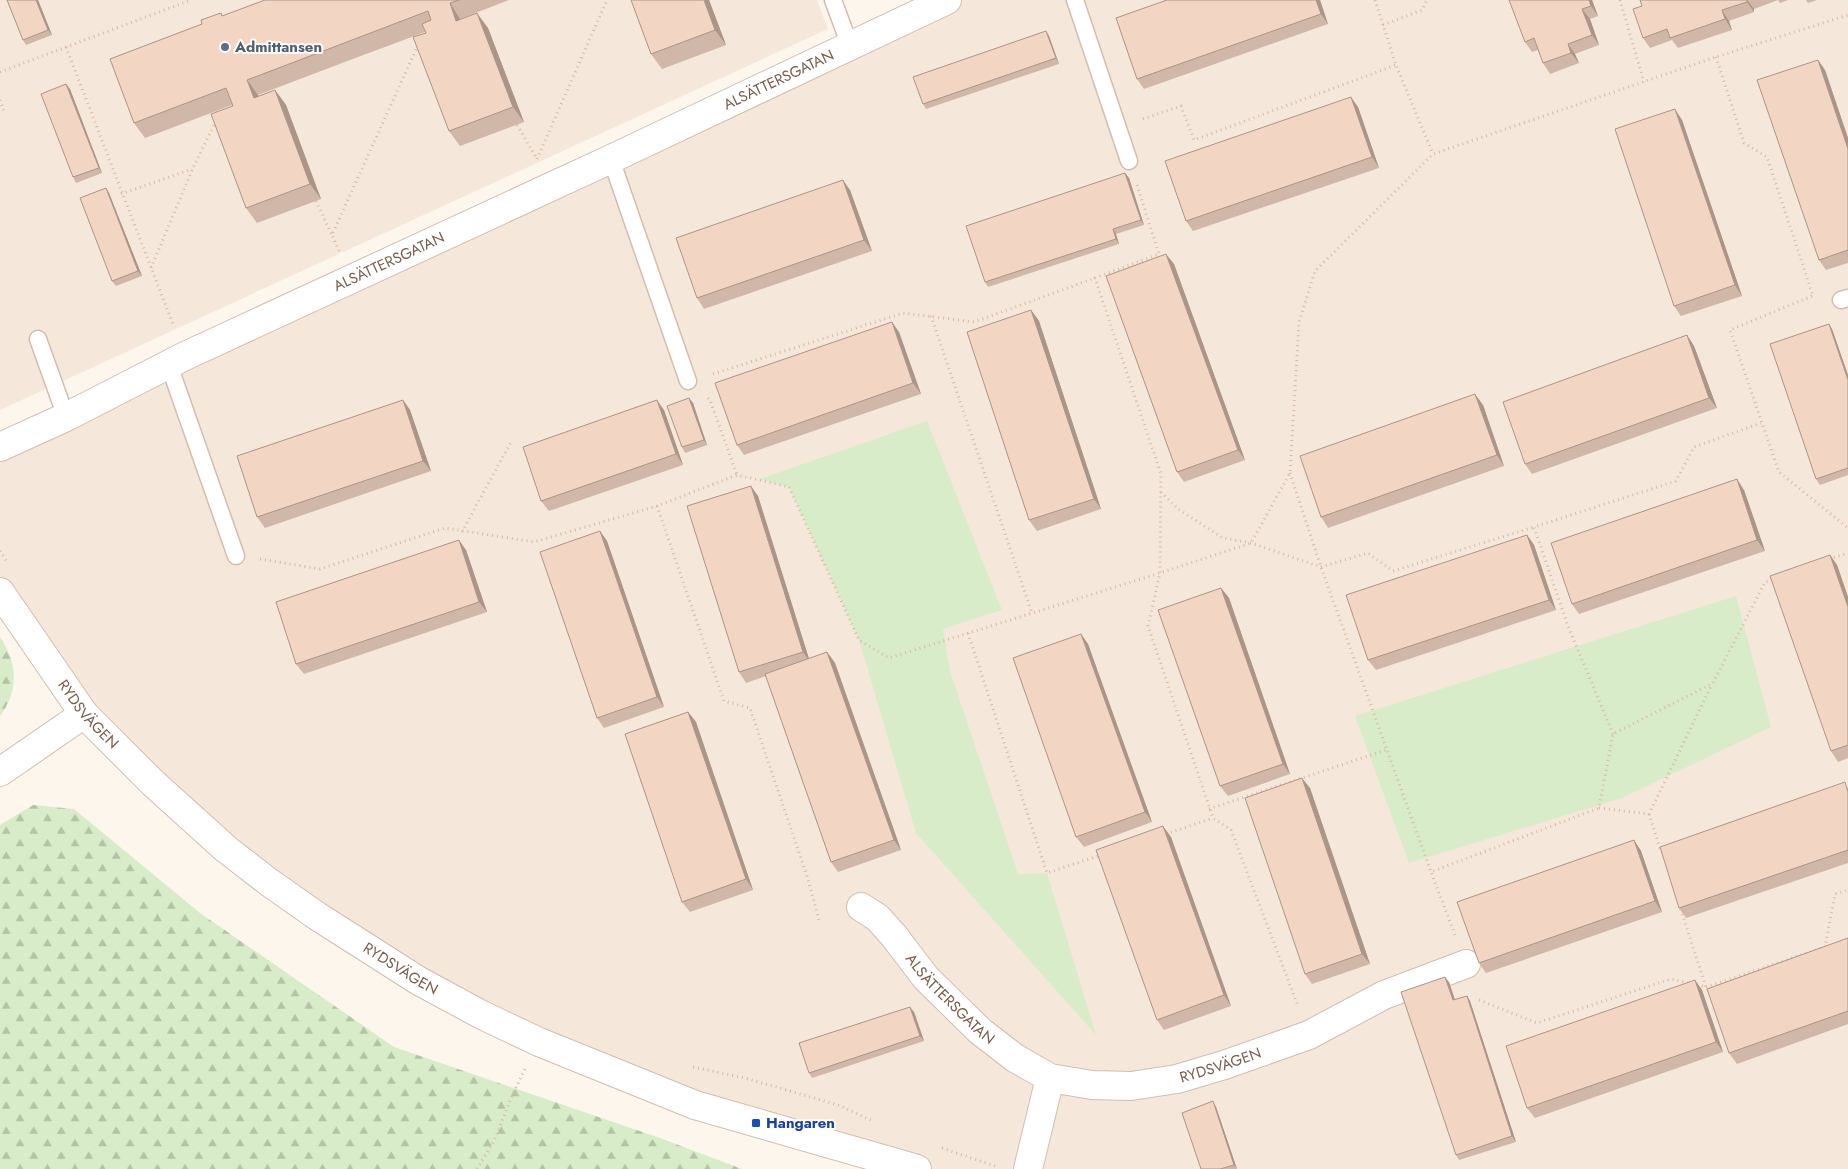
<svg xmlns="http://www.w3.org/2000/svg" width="1848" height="1169" font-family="Jost,sans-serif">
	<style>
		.residential { fill: #f5e8da }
		.green { fill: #d8ecc9 }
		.forest { fill: url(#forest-firs) }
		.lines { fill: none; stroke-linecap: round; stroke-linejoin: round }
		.service-casing { stroke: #d1beb0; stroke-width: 19 }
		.minor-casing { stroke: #d1beb0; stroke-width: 30 }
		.tertiary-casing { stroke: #d1beb0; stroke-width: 30 }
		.path { stroke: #d9b8a5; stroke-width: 3; stroke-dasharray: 1 4; stroke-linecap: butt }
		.service { stroke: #fff; stroke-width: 16 }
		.minor { stroke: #fff; stroke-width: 28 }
		.tertiary { stroke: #fff; stroke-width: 28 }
		.wall { fill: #d1b7a8 }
		.shaded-wall { fill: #aa9588 }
		.building { fill: #f3d5c3; stroke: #aa9588 }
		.service-dot { fill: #5c6f8a; stroke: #fffaf3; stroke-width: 2 }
		.transit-dot { fill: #1a4fb4; stroke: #fffaf3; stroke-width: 2 }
		.labels { text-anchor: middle; stroke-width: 4; stroke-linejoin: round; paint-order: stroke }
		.service-label { font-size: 15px; font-weight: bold; fill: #4e5e75; stroke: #fffaf3; text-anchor: start }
		.street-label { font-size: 15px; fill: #7a5c4d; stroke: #fffaf3 }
		.transit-label { font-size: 15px; font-weight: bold; fill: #164399; stroke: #fffaf3; text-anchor: start }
	</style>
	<defs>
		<pattern id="forest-firs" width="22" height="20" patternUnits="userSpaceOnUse" patternTransform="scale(1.25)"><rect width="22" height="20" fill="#d8ecc9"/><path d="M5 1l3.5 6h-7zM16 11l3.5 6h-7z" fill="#b4c2a5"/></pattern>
	</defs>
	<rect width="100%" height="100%" fill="#fdf6ec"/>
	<path class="residential" d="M0,0H817L828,29L0,410Z
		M947,0H1848V1169H917L695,1105L419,981L153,783L0,592V447Z"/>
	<path class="green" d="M927,421L1002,610L943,629L950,671L1018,874L1047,873L1096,1035L916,833L859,640L789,487L760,479Z
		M1736,596L1771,727L1622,798L1409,863L1355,716Z"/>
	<path class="forest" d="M0,637C18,664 19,690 0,716Z
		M33,805L74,809L200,913L394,1047L660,1138L742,1169H0V825Z"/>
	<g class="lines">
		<g class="service-casing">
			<path id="service" d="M833,0L850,46
				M1075,0L1129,161
				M611,159L688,381
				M1841,300L1848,298
				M38,339L66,417
				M169,365L236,556"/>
		</g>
		<g class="minor-casing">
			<g id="minor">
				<path id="s1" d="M0,447L66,417L185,356L611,159L947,0"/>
				<path id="s2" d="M861,907L878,918L894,936L926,978L980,1031L1015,1058L1050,1078L1092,1085L1131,1086L1177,1079L1224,1065L1309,1035L1384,995L1466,964"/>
				<path d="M1028,1169L1050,1078"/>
			</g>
		</g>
		<g class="tertiary-casing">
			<g id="tertiary">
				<path id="s3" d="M0,592L84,714L153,783L226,849L270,883L317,916L419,981L482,1015L539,1042L695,1105L917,1169"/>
				<path d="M0,772L84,714"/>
			</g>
		</g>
		<path class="path" d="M1375,0L1396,65L1433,154
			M1620,0L1644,82
			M1383,25L1422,10L1427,0
			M66,47L174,327
			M1716,57L1744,143L1767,157L1813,296
			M0,72L191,0
			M0,100L5,114
			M1143,119L1181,106L1194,140L1396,65
			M517,125L536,157
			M537,159L607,0
			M1137,185L1159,254L1095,278L1161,474L1160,573L1148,626L1213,818L1231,830L1298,1006
			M121,194L192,169
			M316,201L332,235
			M339,251L332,235L418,45
			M151,268L193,168L216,121
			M1812,296L1730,330L1779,472L1848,528
			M931,316L1032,613
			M713,374L903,313L974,322L1095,278
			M708,398L710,400L737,475
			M1290,473L1321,567L1431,872
			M1161,492L1178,509L1223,538L1251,543L1321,567L1368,553L1393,571L1534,527
			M657,506L724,701L750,708L808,879L819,920
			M462,532L512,440
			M0,551L7,562
			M260,559L320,569L445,528L534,542L657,506L737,475L789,487L859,640L889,658L1160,573L1251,543L1290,473L1299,322L1315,271L1433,154L1716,57L1848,15
			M1829,559L1848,553
			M968,633L1047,873L1101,855
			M1613,734L1568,626L1534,527L1676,481L1694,447L1761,423
			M1599,808L1649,814L1712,684
			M1209,809L1386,750
			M1649,814L1661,851
			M1166,834L1213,818
			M1455,935L1431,872L1599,808L1613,734L1713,683L1765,582L1774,579
			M1706,987L1825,947L1835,894L1848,890
			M1479,1000L1537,1023L1671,979L1706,987L1680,907
			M693,1067L745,1078L838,1105L873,1121
			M942,1148L998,1167
			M477,1169L494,1141L512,1096L525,1069"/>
		<use href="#service" class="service"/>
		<use href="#minor" class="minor"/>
		<use href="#tertiary" class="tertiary"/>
	</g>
	<path class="wall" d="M7,0H38L52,35L26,45L23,40Z
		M265,0H509L460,19L488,28L524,122L460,146L449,131L425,32L350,60L258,95V96L275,90L286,105L321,199L257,223L246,208L232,105L145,138L134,123L221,13L223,16Z
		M709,0L726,45L662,69L651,54Z
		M1167,0H1320L1328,24L1144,89L1137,79Z
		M1509,0H1592L1598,16L1590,19L1599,45L1575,54L1579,63L1550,74L1543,63L1538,50L1532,52L1525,42Z
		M1640,0H1788L1780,3L1778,0L1754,9V12L1729,21L1732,30L1678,48L1672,40L1650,48L1643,38L1642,6Z
		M1806,0H1817L1808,3Z
		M1046,31L1049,36L1059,64L926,109L923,104Z
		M1818,60L1825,70L1848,138V263L1826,270L1819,260Z
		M70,89L102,173L76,183L73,177Z
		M1358,107L1379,168L1193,231L1186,221Z
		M1682,120L1742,296L1681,316L1674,306Z
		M1125,173L1129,178L1144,225L1116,234L1119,244L988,287L985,282Z
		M106,188L109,193L142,276L116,286L112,281Z
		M850,190L872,251L704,309L697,298Z
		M1174,264L1245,460L1184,482L1177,472Z
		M1031,310L1039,321L1101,509L1037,531L1029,520Z
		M1829,324L1832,329L1848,375V475L1820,485L1816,479Z
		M899,332L921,394L744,455L737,445Z
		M1687,335L1694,346L1717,408L1532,474L1525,464Z
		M689,398L693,403L707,445L685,453L682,447Z
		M403,400L410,410L431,471L265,528L257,517Z
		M1483,405L1504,466L1328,528L1321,517Z
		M664,410L683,465L549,511L541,501Z
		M1744,490L1765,551L1579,614L1572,604Z
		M758,496L809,659L827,652L835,663L901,850L838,872L831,862L766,676L746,683L739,672Z
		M600,531L607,541L664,707L604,728L597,718Z
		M1527,535L1534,545L1556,610L1376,670L1368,660Z
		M466,550L487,612L304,674L296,664Z
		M1830,555L1837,565L1848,597V758L1838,762L1831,751Z
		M1221,588L1229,598L1290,774L1228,796L1220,786Z
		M1081,634L1088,644L1152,822L1084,847L1076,837Z
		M688,712L696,722L753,890L690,912L682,902Z
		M1848,787V863L1686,918L1679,908Z
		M1310,788L1370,964L1312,984L1305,974Z
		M1171,837L1231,1006L1164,1030L1157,1020Z
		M1634,840L1641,851L1662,912L1486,973L1479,963Z
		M1848,938V1024L1737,1064L1729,1053Z
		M1695,980L1702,990L1723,1052L1535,1118L1527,1108Z
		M1449,982L1455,1000L1467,996L1470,1001L1516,1142L1459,1160L1456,1155Z
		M914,1012L924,1041L812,1078L809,1073Z
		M1216,1107L1237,1169H1201Z"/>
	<path class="shaded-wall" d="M36,0H38L52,35L48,30Z
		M704,0H709L726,45L715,30Z
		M1316,0H1320L1328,24L1321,14Z
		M1589,0H1592L1598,16L1591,6Z
		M1747,0L1754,9V12L1747,2Z
		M450,3L460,19L467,36L456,21Z
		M1582,9L1590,19L1599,45L1592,35Z
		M1722,10L1729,21L1732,30L1725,19Z
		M477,13L488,28L524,122L513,107Z
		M1046,31L1049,36L1059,64L1056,58Z
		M1568,44L1575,54L1579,63L1571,53Z
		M1818,60L1825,70L1848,138V149Z
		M247,80L258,95L264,113L254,98Z
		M66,84L70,89L102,173L99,168Z
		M275,90L286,105L321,199L310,184Z
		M1351,97L1358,107L1379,168L1372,157Z
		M1675,109L1682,120L1742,296L1735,285Z
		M1125,173L1129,178L1144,225L1141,220Z
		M843,180L850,190L872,251L864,240Z
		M106,188L109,193L142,276L138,271Z
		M1113,229L1116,234L1119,244L1116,239Z
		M1166,254L1174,264L1245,460L1238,450Z
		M1031,310L1039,321L1101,509L1094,499Z
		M892,322L899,332L921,394L913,383Z
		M1829,324L1832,329L1848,375V380Z
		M1687,335L1694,346L1717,408L1709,398Z
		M1475,394L1483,405L1504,466L1497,455Z
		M689,398L693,403L707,445L704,440Z
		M403,400L410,410L431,471L423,461Z
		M657,400L664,410L683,465L676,454Z
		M1737,479L1744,490L1765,551L1757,540Z
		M751,486L758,496L810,662L803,652Z
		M600,531L607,541L664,707L657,697Z
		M1527,535L1534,545L1556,610L1549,600Z
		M459,540L466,550L487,612L479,602Z
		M1830,555L1837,565L1848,597V607Z
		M1221,588L1229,598L1290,774L1283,764Z
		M1081,634L1088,644L1152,822L1145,812Z
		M827,652L835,663L901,850L894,840Z
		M688,712L696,722L753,890L746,879Z
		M1302,778L1310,788L1370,964L1362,954Z
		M1163,826L1171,837L1231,1006L1224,995Z
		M1634,840L1641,851L1662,912L1655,901Z
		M1445,977L1449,982L1457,1006L1453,1000Z
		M1695,980L1702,990L1723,1052L1716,1042Z
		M1467,996L1470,1001L1516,1142L1512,1136Z
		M910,1007L914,1012L924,1041L920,1036Z
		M1213,1101L1216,1107L1237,1169L1234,1165Z"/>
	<path class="building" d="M7,0H36L48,30L23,40Z
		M265,0H459L450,3L456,21L477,13L513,107L449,131L413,37L426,33L422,24L431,20L428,11L339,45L247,80L254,98L275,90L310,184L246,208L211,114L233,106L226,88L134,123L110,59L202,24L201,20L221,13L222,16Z
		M631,0H704L715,30L651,54Z
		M1167,0H1316L1321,14L1137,79L1116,18Z
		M1509,0H1589L1591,6L1582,9L1592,35L1568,44L1571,53L1543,63L1534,38L1525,42Z
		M1640,0H1747V2L1722,10L1725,19L1670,38L1667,29L1643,38L1633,9L1642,6Z
		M1046,31L1056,58L923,104L913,77Z
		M1818,60L1848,149V250L1819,260L1757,80Z
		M66,84L99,168L73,177L41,94Z
		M1351,97L1372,157L1186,221L1165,161Z
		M1675,109L1735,285L1674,306L1615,129Z
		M1125,173L1141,220L1113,229L1116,239L985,282L966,226Z
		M843,180L864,240L697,298L676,238Z
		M106,188L138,271L112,281L80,198Z
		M1166,254L1238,450L1177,472L1106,276Z
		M1031,310L1094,499L1029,520L967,332Z
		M892,322L913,383L737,445L715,383Z
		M1829,324L1848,380V468L1816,479L1770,344Z
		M1687,335L1709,398L1525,464L1503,402Z
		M1475,394L1497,455L1321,517L1300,456Z
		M689,398L704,440L682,447L667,406Z
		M403,400L423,461L257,517L237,456Z
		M657,400L676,454L541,501L523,447Z
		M1737,479L1757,540L1572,604L1551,543Z
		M751,486L803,652L739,672L687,506Z
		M600,531L657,697L597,718L540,552Z
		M1527,535L1549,600L1368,660L1346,595Z
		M459,540L479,602L296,664L276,602Z
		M1830,555L1848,607V745L1831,751L1770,576Z
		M1221,588L1283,764L1220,786L1158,610Z
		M1081,634L1145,812L1076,837L1013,658Z
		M827,652L894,840L831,862L765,674Z
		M688,712L746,879L682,902L625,734Z
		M1302,778L1362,954L1305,974L1245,798Z
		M1845,782L1848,792V850L1679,908L1660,847Z
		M1163,826L1224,995L1157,1020L1096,850Z
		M1634,840L1655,901L1479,963L1457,902Z
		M1848,938V1011L1729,1053L1707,989Z
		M1445,977L1453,1000L1467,996L1512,1136L1456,1155L1401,992Z
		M1695,980L1716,1042L1527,1108L1506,1046Z
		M910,1007L920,1036L809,1073L799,1043Z
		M1213,1101L1234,1165L1220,1169H1201L1182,1113Z"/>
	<circle class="service-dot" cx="225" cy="47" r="5"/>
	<rect class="transit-dot" x="751" y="1118" width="10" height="10" rx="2.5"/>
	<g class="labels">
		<g class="service-label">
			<text x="235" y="52">Admittansen</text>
		</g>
		<g class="street-label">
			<text dy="5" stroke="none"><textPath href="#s1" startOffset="861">ALSÄTTERSGATAN</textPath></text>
			<text dy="5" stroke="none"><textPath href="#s1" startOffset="431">ALSÄTTERSGATAN</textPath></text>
			<text dy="5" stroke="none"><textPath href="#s3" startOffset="151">RYDSVÄGEN</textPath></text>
			<text dy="5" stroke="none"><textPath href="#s3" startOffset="556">RYDSVÄGEN</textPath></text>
			<text dy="5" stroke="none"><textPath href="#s2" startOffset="129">ALSÄTTERSGATAN</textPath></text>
			<text dy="5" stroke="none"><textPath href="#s2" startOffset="431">RYDSVÄGEN</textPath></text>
		</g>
		<g class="transit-label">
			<text x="766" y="1128">Hangaren</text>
		</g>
	</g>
</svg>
